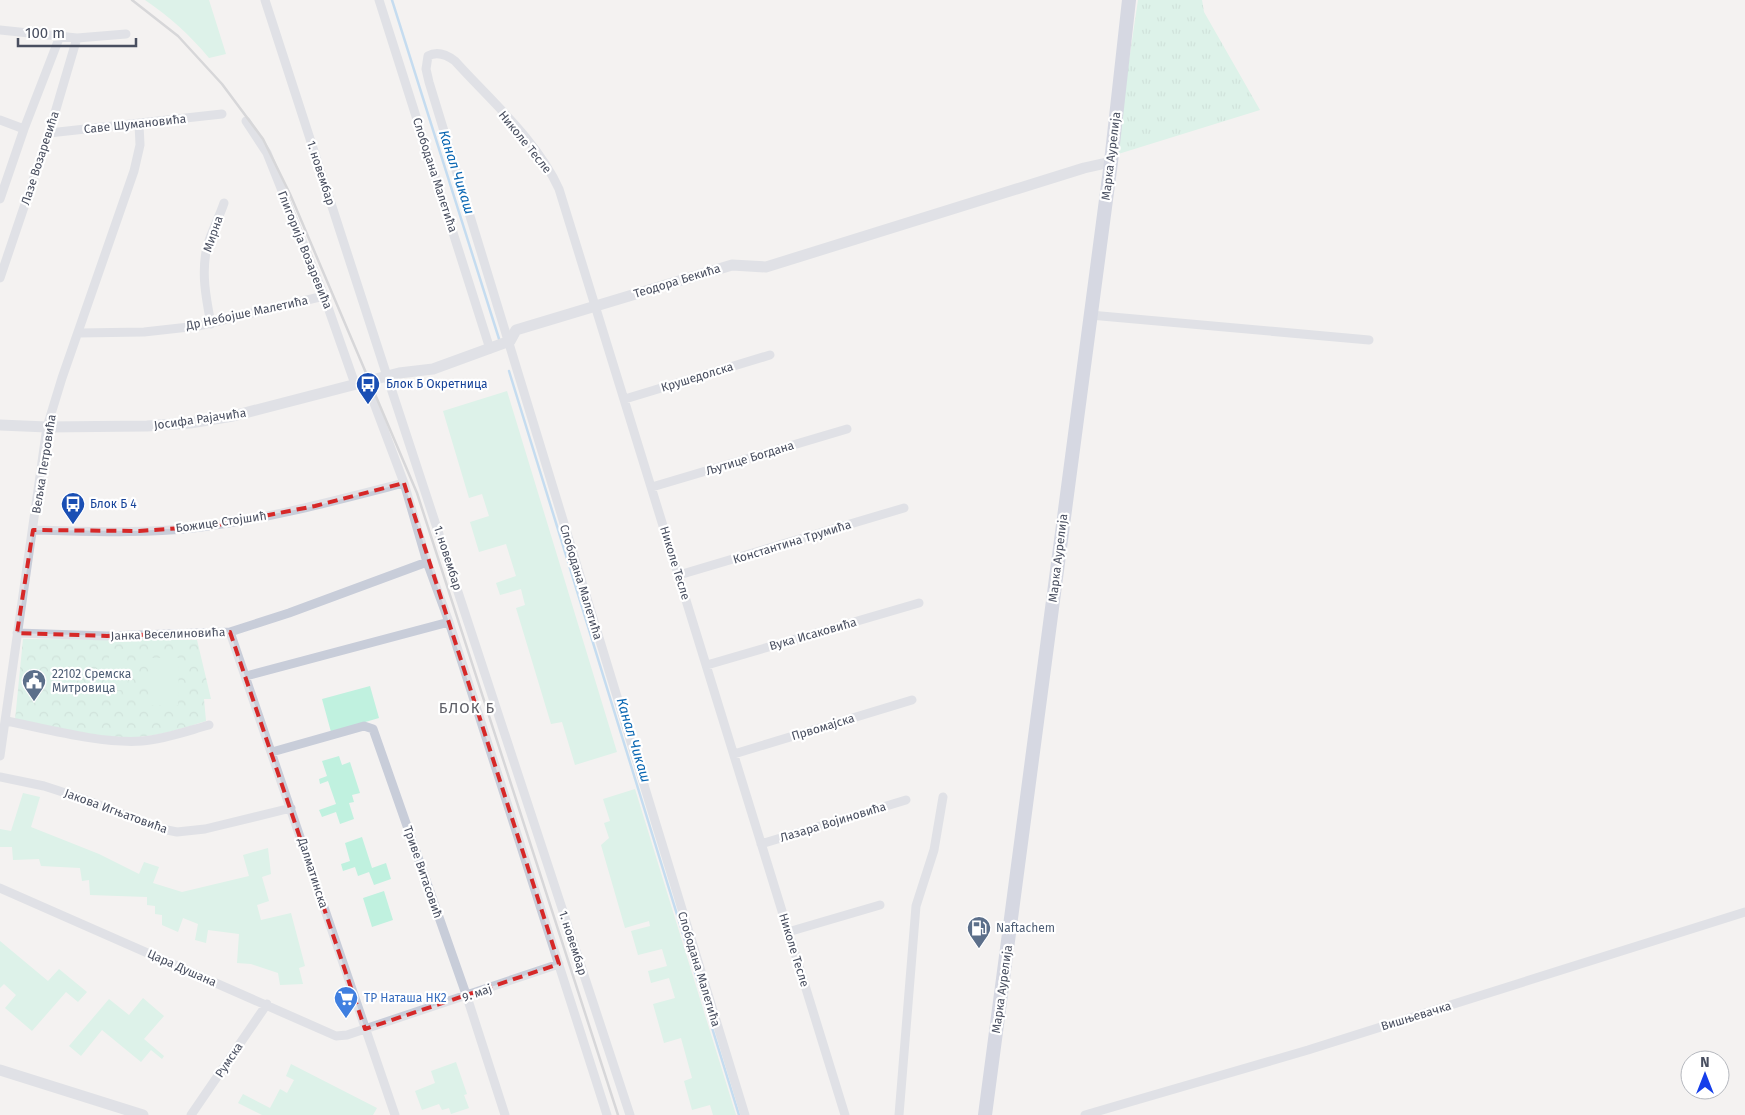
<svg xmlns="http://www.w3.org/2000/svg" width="1745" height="1115" font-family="'Fira Sans',sans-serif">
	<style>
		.grass { fill: url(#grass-tufts) }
		.forest { fill: url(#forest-crowns) }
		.garden { fill: #c0f1df }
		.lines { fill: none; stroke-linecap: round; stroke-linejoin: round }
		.stream { stroke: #8dc2ef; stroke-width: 2.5 }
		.minor { stroke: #c8cdd9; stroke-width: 9 }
		.tertiary { stroke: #c8cdd9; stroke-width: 11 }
		.primary { stroke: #b1b9d0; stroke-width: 14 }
		.rail { stroke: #b3b5bc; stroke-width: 2.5 }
		.marked { fill: none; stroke: #d62828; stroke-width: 4; stroke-dasharray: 10 6; stroke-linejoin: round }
		.labels { text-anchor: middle; stroke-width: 4.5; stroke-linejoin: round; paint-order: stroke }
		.street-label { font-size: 12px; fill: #494f60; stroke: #fff }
		.transit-label { font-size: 12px; fill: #164399; stroke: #fff; text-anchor: start }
		.service-label { font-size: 12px; fill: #4e5e75; stroke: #fff; text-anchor: start }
		.shop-label { font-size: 12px; fill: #366cbe; stroke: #fff; text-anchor: start }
		.water-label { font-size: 14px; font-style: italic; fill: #0966b2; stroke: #fff }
		.quarter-label { font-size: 15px; letter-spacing: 1px; fill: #5e5f67; stroke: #fff }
	</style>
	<defs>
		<pattern id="grass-tufts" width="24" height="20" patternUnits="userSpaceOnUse" patternTransform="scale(1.25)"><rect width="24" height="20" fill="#c0f1df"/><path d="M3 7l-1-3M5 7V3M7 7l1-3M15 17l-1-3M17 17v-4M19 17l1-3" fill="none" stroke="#a6d0c2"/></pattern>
		<pattern id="forest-crowns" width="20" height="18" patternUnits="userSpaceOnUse" patternTransform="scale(1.25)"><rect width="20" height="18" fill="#c0f1df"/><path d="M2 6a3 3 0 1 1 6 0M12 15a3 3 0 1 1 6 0" fill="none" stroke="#a6d0c2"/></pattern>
	</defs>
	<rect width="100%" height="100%" fill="#f4f2f1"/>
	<path class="grass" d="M1138,0H1202L1204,12L1260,110L1115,155Z"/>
	<path class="forest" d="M23,639L197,640L211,699H204L206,721C184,728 162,735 138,737C101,741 52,727 15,720Z"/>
	<path class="garden" d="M145,0H209L226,54L209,58C190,35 170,17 145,0Z
		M507,391L617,752L575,765L562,722L551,724L516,608L525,605L521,589L500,595L496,583L516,576L506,544L479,552L470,522L489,516L482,494L469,498L443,411Z
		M109,649H127L128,690H109Z
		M151,658H179L178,705H151Z
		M370,686L379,718L331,732L322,699Z
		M339,756L342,765L350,762L360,793L352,795L354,802L349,803L354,819L340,824L336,812L322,817L319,810L336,804L328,781L320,784L319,779L327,776L322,761Z
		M635,789L736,1115H713L710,1105L692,1110L684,1081L692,1078L681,1038L664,1043L653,1004L675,998L669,978L651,983L648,971L667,966L662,949L638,955L631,931L650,926L649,921L625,928L601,845L609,838L604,823L610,821L603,799Z
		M23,793L40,797L31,827L99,854L139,874L144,862L159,867L153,883L182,892L249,876L243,855L268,848L271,874L262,877L269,901L257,905L261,920L291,913L305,966L299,968L303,984L280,985L278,973L251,964L237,963L239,934L208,930L206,943L195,940L198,924L183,918L178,932L162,925V915L155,914V906L147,905V897L90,895L89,880L82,881L80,868L41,866L39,859L13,860L12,847H0V829L11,831Z
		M362,837L372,868L386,863L391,879L374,885L369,872L358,876L355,867L343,871L341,864L350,861L345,843Z
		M384,891L393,920L372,927L363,898Z
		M0,941L48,981L59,969L87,992L78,1002L66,992L32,1031L5,1008L16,995L4,984L0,988Z
		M143,998L164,1016L144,1039L164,1056L162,1059L151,1050L141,1062L102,1030L81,1056L69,1046L109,999L129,1015Z
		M456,1062L467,1094L464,1095L469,1108L451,1114L449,1108L442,1110L439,1104L422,1110L415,1091L435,1083L431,1071Z
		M291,1064L377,1108L373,1115H262L238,1103L243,1094L270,1108L280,1089L287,1093L294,1080L286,1076Z"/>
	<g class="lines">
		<path class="stream" d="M392,0L500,342
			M509,371L739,1115"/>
		<path class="minor" d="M265,0L387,376L630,1115
			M379,0L490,349
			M0,30L77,38L126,34
			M0,120L24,129
			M246,121L267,153L324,296L355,384
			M49,133L222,114
			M0,199L24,129L60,36
			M0,278L49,133L77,38
			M1090,315L1369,340
			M211,324C206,298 201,273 207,247C211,232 219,218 224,203
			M79,333L144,332L198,326L324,296
			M366,382L404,483L427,562L449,622L607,1115
			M625,399L770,355
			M652,487L847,429
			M33,530C86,531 140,534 193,528C264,520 334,501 404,483
			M679,575L904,508
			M230,632L395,1115
			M17,633L107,636L230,632L289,613L427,562
			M707,665L919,603
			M246,676L449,622
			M7,721C47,729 102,744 142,741C165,739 187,731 209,725
			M272,752L364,726L373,729L467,997L505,1115
			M734,754L912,700
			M0,756L47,427L62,378L134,171L140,145L139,124
			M0,777L44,786L78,797L162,829L177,832L205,829L291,808
			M761,844L906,800
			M0,888L336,1036L347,1035L559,964
			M788,932L880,905
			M191,1115L267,1004
			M745,1115L429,82L426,69L428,56C437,51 447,55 455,61C490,100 537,140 559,189L845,1115
			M899,1115L916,906L934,850L943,797
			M1085,1115L1308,1050L1745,912"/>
		<path class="tertiary" d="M0,425L47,427L147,426L190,423L233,416L399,373L433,369L510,341L516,330L732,265L766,267L1084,168L1111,162
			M0,1070L143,1115"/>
		<path class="primary" d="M985,1115L1111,162L1129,0"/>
		<path class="rail" d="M132,0L178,36L222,84L263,139L290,194L417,493L618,1115"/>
	</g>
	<path d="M0 0H1745V1115H0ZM404,483L559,964L365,1029L230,632L107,636L17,633L33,530L139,531L212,526L315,506Z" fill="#f4f2f1" fill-opacity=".55" fill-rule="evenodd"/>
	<path class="marked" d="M404,483L559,964L365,1029L230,632L107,636L17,633L33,530L139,531L212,526L315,506Z"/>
	<defs>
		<g id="bus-pin" transform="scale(1.25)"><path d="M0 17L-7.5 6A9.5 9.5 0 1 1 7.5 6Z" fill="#1a4fb4" stroke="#fff"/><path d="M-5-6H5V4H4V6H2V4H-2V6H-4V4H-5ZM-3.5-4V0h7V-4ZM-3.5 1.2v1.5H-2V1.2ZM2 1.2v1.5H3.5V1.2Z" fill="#fff"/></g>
		<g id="civic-pin" transform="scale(1.25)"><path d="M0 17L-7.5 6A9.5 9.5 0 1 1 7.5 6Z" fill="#5c6f8a" stroke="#fff"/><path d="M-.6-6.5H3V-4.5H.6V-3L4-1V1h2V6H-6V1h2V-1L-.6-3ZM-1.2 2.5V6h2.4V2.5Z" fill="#fff"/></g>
		<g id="fuel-pin" transform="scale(1.25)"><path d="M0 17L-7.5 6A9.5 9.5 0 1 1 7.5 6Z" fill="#5c6f8a" stroke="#fff"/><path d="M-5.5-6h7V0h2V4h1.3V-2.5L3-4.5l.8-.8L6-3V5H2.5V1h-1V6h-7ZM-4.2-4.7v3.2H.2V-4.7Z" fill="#fff"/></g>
		<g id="supermarket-pin" transform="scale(1.25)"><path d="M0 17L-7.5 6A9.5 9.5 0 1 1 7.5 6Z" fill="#3f7fe0" stroke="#fff"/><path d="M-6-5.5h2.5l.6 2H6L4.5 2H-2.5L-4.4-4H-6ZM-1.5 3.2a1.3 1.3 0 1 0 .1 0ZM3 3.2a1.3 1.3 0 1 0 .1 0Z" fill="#fff"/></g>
	</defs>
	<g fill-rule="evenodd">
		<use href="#bus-pin" x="368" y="384"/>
		<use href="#bus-pin" x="73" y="504"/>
		<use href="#civic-pin" x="34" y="681"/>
		<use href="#fuel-pin" x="979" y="928"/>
		<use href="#supermarket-pin" x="346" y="998"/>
	</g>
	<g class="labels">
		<g class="street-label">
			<text transform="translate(135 124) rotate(-6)" y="4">Саве Шумановића</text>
			<text transform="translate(525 142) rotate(51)" y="4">Николе Тесле</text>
			<text transform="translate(1111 156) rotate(-83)" y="4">Марка Аурелија</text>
			<text transform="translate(40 158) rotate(-72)" y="4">Лазе Возаревића</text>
			<text transform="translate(321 173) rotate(72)" y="4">1. новембар</text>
			<text transform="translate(435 175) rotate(72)" y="4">Слободана Малетића</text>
			<text transform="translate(213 234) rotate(-71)" y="4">Мирна</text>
			<text transform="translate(305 250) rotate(68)" y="4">Глигорија Возаревића</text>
			<text transform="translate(677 281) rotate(-17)" y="4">Теодора Бекића</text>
			<text transform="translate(247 313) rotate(-12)" y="4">Др Небојше Малетића</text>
			<text transform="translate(697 377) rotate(-17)" y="4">Крушедолска</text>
			<text transform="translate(200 419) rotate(-8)" y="4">Јосифа Рајачића</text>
			<text transform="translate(750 458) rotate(-17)" y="4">Љутице Богдана</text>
			<text transform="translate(44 464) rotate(-81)" y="4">Вељка Петровића</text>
			<text transform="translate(221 522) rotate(-8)" y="4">Божице Стојшић</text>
			<text transform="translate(792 542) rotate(-17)" y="4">Константина Трумића</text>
			<text transform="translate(448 558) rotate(72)" y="4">1. новембар</text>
			<text transform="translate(1058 558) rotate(-83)" y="4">Марка Аурелија</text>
			<text transform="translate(675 563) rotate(73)" y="4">Николе Тесле</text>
			<text transform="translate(581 582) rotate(73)" y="4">Слободана Малетића</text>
			<text transform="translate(168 634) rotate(-2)" y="4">Јанка Веселиновића</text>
			<text transform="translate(813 634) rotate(-16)" y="4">Вука Исаковића</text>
			<text transform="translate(823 727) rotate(-17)" y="4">Првомајска</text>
			<text transform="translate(116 811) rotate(20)" y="4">Јакова Игњатовића</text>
			<text transform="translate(833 822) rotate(-17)" y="4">Лазара Војиновића</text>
			<text transform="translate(423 872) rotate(71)" y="4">Триве Витасовић</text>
			<text transform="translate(313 873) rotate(72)" y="4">Далматинска</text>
			<text transform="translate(573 943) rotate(72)" y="4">1. новембар</text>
			<text transform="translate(794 950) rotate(73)" y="4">Николе Тесле</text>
			<text transform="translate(182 968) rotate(24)" y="4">Цара Душана</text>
			<text transform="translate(699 969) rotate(73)" y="4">Слободана Малетића</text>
			<text transform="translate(1002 989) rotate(-82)" y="4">Марка Аурелија</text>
			<text transform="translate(477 993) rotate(-19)" y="4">9. мај</text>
			<text transform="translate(1416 1016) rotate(-17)" y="4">Вишњевачка</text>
			<text transform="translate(229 1060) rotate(-56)" y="4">Румска</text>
		</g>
		<g class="transit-label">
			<text x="386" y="388">Блок Б Окретница</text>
			<text x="90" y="508">Блок Б 4</text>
		</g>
		<g class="service-label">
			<text x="52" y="678">22102 Сремска<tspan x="52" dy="14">Митровица</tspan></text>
			<text x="996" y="932">Naftachem</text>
		</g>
		<g class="shop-label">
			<text x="364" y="1002">ТР Наташа НК2</text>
		</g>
		<g class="water-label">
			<text transform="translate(457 172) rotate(72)" y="5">Канал Чикаш</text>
			<text transform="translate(634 740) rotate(73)" y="5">Канал Чикаш</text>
		</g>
		<g class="quarter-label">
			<text x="467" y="713">БЛОК Б</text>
		</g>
	</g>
	<g transform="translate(1705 1075)"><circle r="24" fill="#ffffff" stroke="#b6b9bf"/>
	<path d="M0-4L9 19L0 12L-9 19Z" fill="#153eea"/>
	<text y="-8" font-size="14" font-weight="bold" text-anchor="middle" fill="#494f60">N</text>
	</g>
	<path d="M18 38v8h118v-8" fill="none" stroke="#494f60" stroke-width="2.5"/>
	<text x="25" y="38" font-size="15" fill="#494f60" stroke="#ffffff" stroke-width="4" paint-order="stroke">100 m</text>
</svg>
